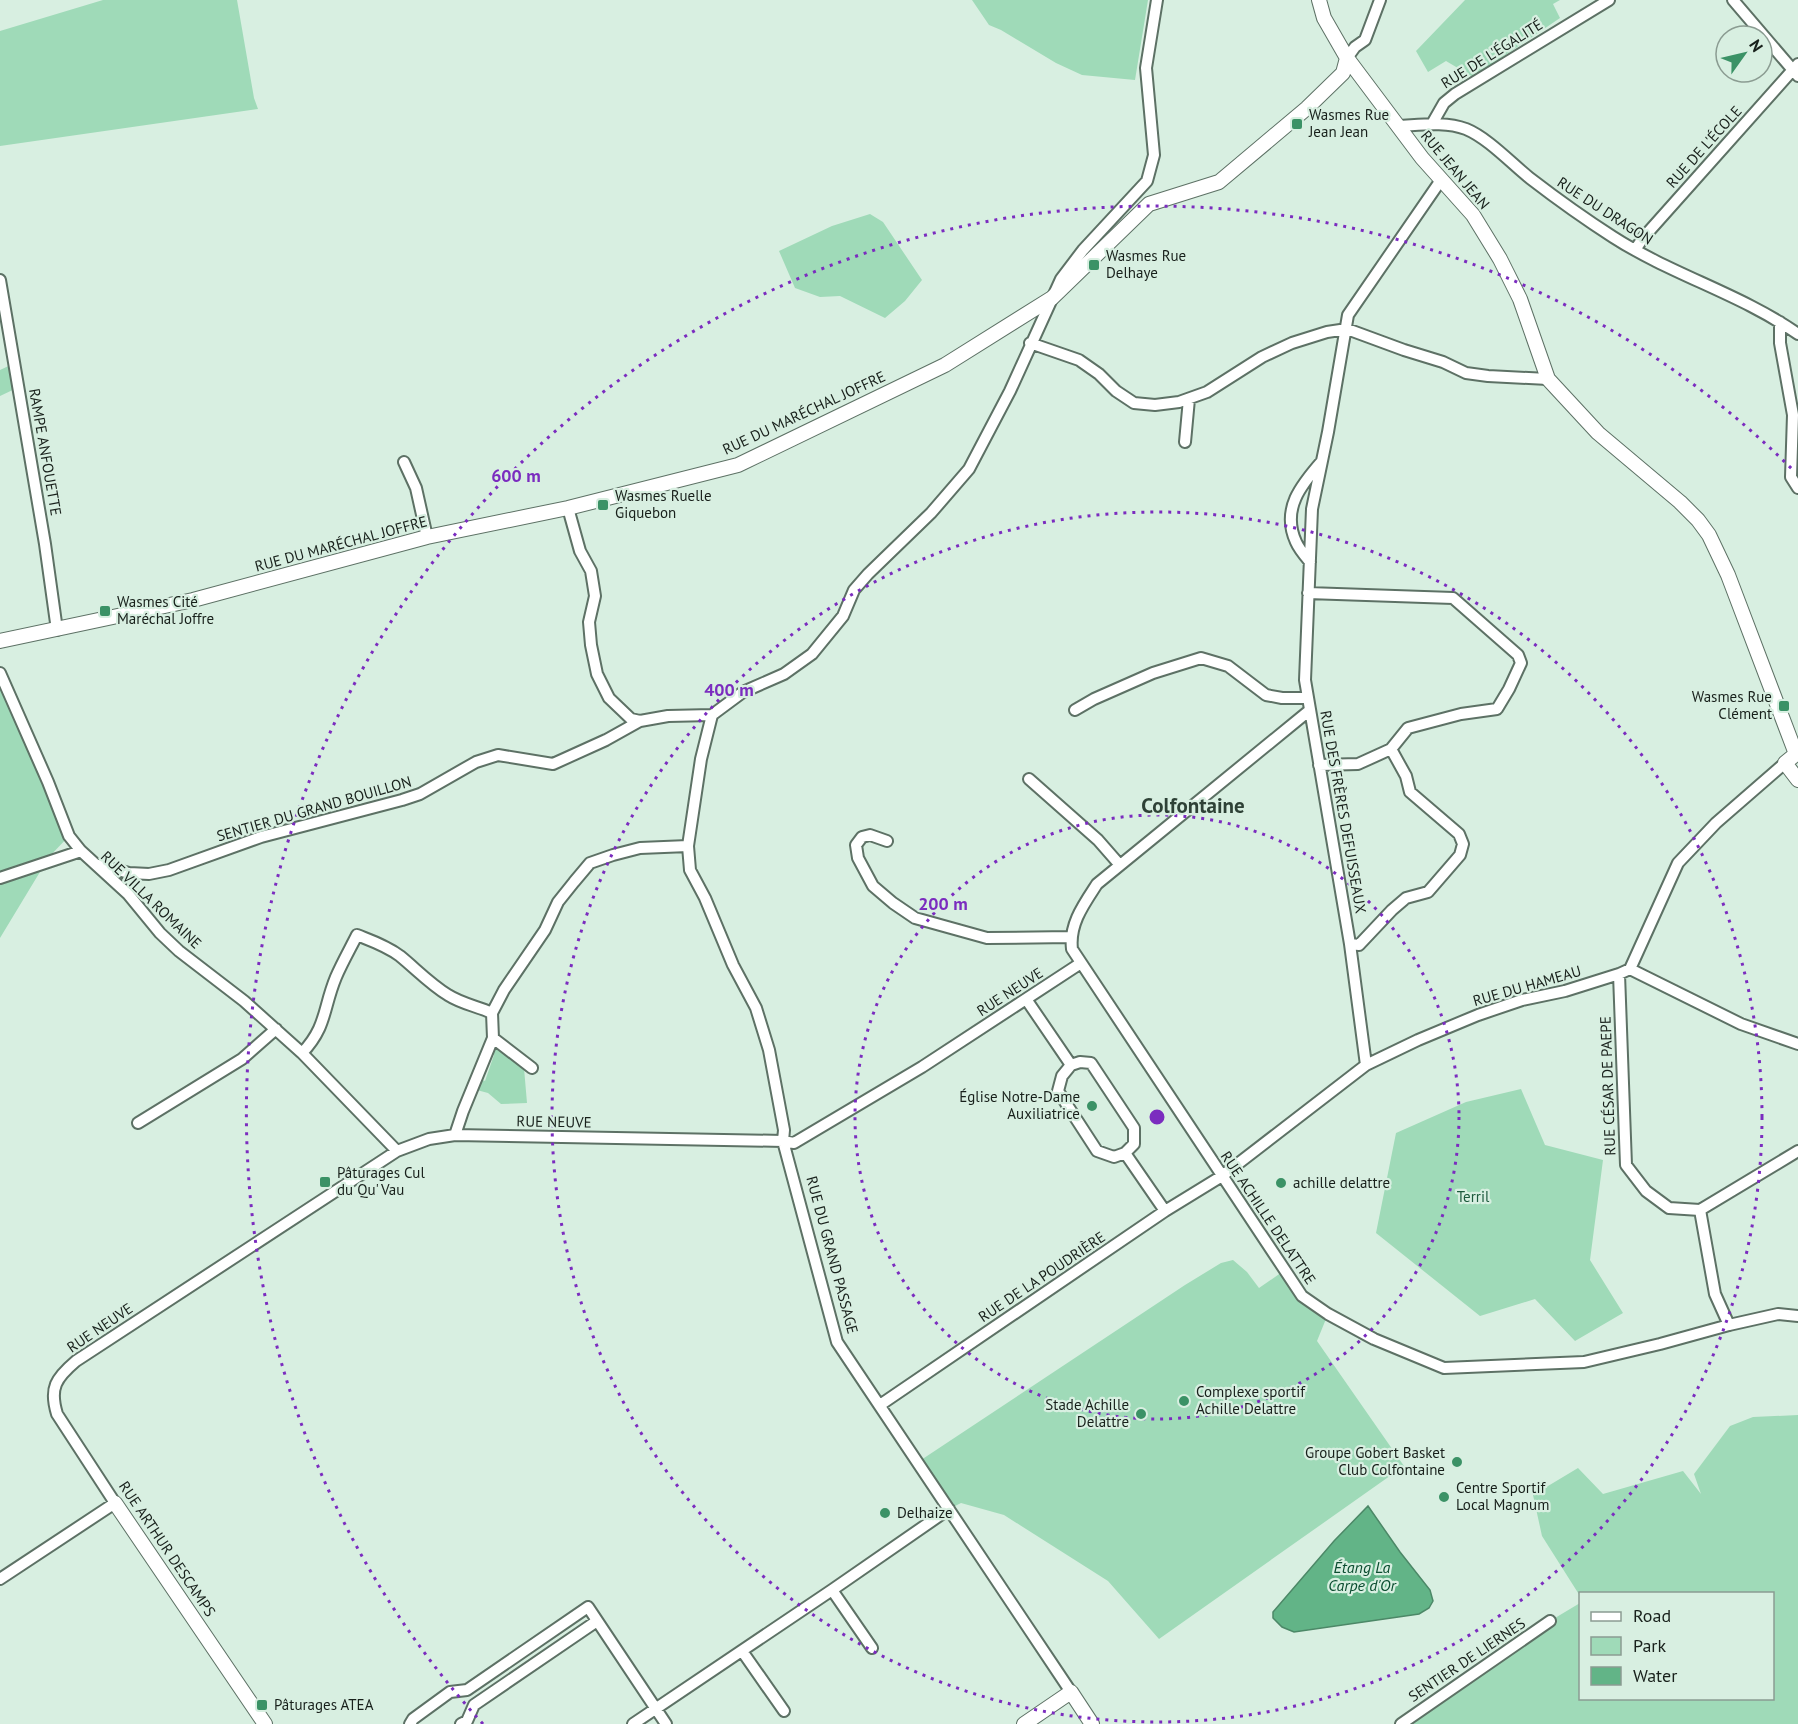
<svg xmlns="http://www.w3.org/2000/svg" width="1798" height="1724" font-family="'PT Sans',sans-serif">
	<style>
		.green { fill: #9fdab8 }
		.water { fill: #62b487; stroke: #4c8867; stroke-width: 1.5 }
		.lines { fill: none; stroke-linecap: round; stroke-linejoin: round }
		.minor-casing { stroke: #5d7165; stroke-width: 14 }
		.tertiary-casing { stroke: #5d7165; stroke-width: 16 }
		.minor { stroke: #fff; stroke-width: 10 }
		.tertiary { stroke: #fff; stroke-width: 14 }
		.ring { fill: none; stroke: #7b2cbf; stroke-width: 3; stroke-dasharray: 3 6 }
		.poi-dot { fill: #3b9266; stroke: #d8efe1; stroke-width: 2 }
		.labels { text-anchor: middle; stroke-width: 4.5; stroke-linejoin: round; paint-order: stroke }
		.street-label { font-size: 15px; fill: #18201b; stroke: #d8efe1 }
		.poi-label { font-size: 15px; fill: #18201b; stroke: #d8efe1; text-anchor: start }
		.park-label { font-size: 15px; fill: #1c5a3c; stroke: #d8efe1 }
		.water-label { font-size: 16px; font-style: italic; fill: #0b4d30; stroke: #d8efe1 }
		.district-label { font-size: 21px; font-weight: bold; fill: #2e4136; stroke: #d8efe1 }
		.centre { fill: #7b2cbf; stroke: #d8efe1; stroke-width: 3 }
		.ring-label { font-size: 18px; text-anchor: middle; font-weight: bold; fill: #7b2cbf; stroke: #d8efe1; stroke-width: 4.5; stroke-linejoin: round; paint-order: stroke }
	</style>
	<rect width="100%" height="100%" fill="#d8efe1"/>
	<path class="green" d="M103,0H237L254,98L258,109L0,146V31Z
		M972,0H1148L1135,80L1082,75L1056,63L1001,30L989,25Z
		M1465,0H1560L1553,4L1560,18L1473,77L1446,61L1428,72L1416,51Z
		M870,214L883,222L922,280L905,301L885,318L840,296L820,297L795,288L779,251L832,226Z
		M15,363L19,387L0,396V370Z
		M0,673L69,836L49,857L0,938Z
		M497,1049L524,1068L527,1103L501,1104L488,1093L473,1089L476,1077L485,1081L494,1055L489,1052Z
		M1521,1089L1545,1145L1603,1160L1590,1260L1623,1313L1575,1341L1535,1299L1480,1316L1376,1233L1396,1133L1466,1102Z
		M1233,1260L1247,1272L1259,1288L1285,1270L1302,1296L1328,1314L1317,1341L1404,1466L1159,1639L1108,1581L1004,1515L961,1503L949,1509L918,1462L1185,1285L1221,1263Z
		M1798,1415V1724H1401L1550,1621L1580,1603V1698H1772V1594H1580V1596L1542,1536L1533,1495L1578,1468L1603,1494L1683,1471L1701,1494L1694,1474L1730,1426L1753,1417Z"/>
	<path class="water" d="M1368,1506L1400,1552L1430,1590L1433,1601L1429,1608L1419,1614L1294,1632L1282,1627L1273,1618V1612L1334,1541Z"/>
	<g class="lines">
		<g class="minor-casing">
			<path id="minor" d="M1733,0L1798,76
				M1347,58L1355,47L1365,40L1380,0
				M1432,124L1444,103L1455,94L1609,0
				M1398,126C1420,125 1445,121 1466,129C1488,138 1512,164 1531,179C1557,199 1585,219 1613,237C1672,275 1741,294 1798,334
				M1635,250L1643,238L1798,64
				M0,280L45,544L57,630
				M1780,322V343L1793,415L1791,477L1798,488
				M1030,343L1079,360L1099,374L1116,391L1134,403L1155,405L1179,402L1207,392L1262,357L1292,343L1327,332L1347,329L1404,350L1443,362L1466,373L1488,376L1548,379
				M1185,442L1189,399
				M404,462L416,488L427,537
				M568,508L580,551L591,571L595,596L589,622L591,645L597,674L609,698L631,719L640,721L668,716L712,715
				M1310,562C1305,556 1299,549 1296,542C1281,509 1301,485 1322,461
				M1308,593L1453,598L1518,655L1521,663L1509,689L1497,709L1461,714L1408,728L1391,749
				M0,673L48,782L69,836L81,851L128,894L160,933L179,951L244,1001L302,1053L397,1151
				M1075,710L1094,699L1153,673L1201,658L1228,666L1266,695L1282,698H1308
				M1310,710L1097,884C1084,904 1069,924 1072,949L1302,1296L1328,1314L1374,1339L1444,1368L1584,1362L1660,1344L1729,1325L1778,1314L1798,1316
				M1319,765L1358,764L1391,749L1406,776L1410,792L1459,834L1463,844L1460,855L1428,892L1406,898L1392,910L1359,945L1350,944
				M1029,779L1098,840L1119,864
				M887,841L870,835L862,837L856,845L858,858L873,886L893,903L915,918L987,938L1071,937
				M99,865L129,873L149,874L169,870L261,837L402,800L420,794L476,762L498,755L553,764L606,740L640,721
				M0,878L81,851
				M1630,969L1678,863L1716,823L1785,763
				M1619,974L1626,1165L1646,1191L1669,1208L1700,1210L1715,1294L1729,1325
				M1026,999L1071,1065L1080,1062L1091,1063L1134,1128V1144L1125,1153L1114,1157L1097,1151L1058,1091L1062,1076L1071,1065
				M493,1038L532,1068
				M302,1053C327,1027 323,1008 336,977C342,963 350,949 357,935C372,941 387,946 400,956C416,969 430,984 448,995C462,1004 477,1006 492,1013
				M1366,1065L1350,944L1305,680L1312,509L1328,432L1348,315L1441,180
				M138,1123L242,1059L276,1029
				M455,1135L463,1111L493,1038L492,1013L504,990L545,930L558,902L574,882L590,863L613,855L640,848L688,846
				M1125,1153L1165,1211
				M1700,1210L1798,1151
				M880,1405L1165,1211L1222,1176L1366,1065L1418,1040L1478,1015L1522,1000L1565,991L1619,974L1630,969L1741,1024L1798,1044
				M0,1579L115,1503L57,1414C49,1388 56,1378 76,1361L397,1151L429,1139L455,1135L783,1141L794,1143L922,1067L1081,963
				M832,1590L872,1648
				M742,1651L784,1711
				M1071,1692L837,1342L783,1141L784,1130L769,1050L756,1008L733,965L705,898L690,870L688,846L701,759L712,715L743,692L784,674L812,654L843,616L854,590L868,574L931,513L969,469L1010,391L1061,279L1083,250L1147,181L1154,155L1146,68L1157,0
				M410,1724L413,1719L450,1692L467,1690L588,1607L666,1724
				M461,1724L467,1721L474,1705L597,1621
				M633,1724L832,1590L949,1509
				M1401,1724L1550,1621"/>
		</g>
		<g class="tertiary-casing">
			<path id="tertiary" d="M1319,0L1324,18L1347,58L1422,158L1473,215L1500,259L1520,299L1548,379L1598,433L1680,502L1698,520L1709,535L1728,575L1796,754L1785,763L1798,780
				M0,641L193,600L427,537L568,508L738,465L945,365L1052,298L1149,204L1219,182L1307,108L1343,73L1347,58
				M115,1503L265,1724
				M1024,1724L1071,1692L1092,1724"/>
		</g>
		<use href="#minor" class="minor"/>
		<use href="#tertiary" class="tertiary"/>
	</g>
	<g class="ring">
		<circle cx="1157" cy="1117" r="302"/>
		<circle cx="1157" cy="1117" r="605"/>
		<path d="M483 1724A907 907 0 0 1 1793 470"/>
	</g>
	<g class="poi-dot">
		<rect x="1291" y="118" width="12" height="12" rx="3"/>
		<rect x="1088" y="259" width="12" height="12" rx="3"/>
		<rect x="597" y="499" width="12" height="12" rx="3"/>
		<rect x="99" y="605" width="12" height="12" rx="3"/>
		<rect x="1778" y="700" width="12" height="12" rx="3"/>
		<circle cx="1092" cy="1106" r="6"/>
		<rect x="319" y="1176" width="12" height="12" rx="3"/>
		<circle cx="1281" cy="1183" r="6"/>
		<circle cx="1184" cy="1401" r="6"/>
		<circle cx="1141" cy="1414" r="6"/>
		<circle cx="1457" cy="1462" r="6"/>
		<circle cx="1444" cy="1497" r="6"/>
		<circle cx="885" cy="1513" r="6"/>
		<rect x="256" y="1699" width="12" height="12" rx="3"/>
	</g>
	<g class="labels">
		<g class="street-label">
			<text transform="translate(1492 54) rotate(-32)" y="5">RUE DE L'ÉGALITÉ</text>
			<text transform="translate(1704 147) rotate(-48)" y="5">RUE DE L'ÉCOLE</text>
			<text transform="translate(1455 170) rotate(50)" y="5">RUE JEAN JEAN</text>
			<text transform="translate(1605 211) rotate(33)" y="5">RUE DU DRAGON</text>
			<text transform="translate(804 413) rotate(-25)" y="5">RUE DU MARÉCHAL JOFFRE</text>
			<text transform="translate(45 452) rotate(80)" y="5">RAMPE ANFOUETTE</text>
			<text transform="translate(341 544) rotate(-15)" y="5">RUE DU MARÉCHAL JOFFRE</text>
			<text transform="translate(314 809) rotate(-16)" y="5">SENTIER DU GRAND BOUILLON</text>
			<text transform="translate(1343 812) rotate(80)" y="5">RUE DES FRÈRES DEFUISSEAUX</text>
			<text transform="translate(151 900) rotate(44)" y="5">RUE VILLA ROMAINE</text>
			<text transform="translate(1527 986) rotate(-16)" y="5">RUE DU HAMEAU</text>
			<text transform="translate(1010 992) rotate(-33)" y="5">RUE NEUVE</text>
			<text transform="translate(1608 1086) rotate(-92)" y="5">RUE CÉSAR DE PAEPE</text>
			<text transform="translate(554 1122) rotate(1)" y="5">RUE NEUVE</text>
			<text transform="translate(1268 1218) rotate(56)" y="5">RUE ACHILLE DELATTRE</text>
			<text transform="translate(832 1255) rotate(75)" y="5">RUE DU GRAND PASSAGE</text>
			<text transform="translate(1042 1277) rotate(-34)" y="5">RUE DE LA POUDRIÈRE</text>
			<text transform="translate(100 1328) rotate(-34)" y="5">RUE NEUVE</text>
			<text transform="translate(167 1549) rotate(56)" y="5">RUE ARTHUR DESCAMPS</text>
			<text transform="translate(1467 1660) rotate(-34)" y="5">SENTIER DE LIERNES</text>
		</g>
		<g class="poi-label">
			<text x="1309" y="120">Wasmes Rue<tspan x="1309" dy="17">Jean Jean</tspan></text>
			<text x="1106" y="261">Wasmes Rue<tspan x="1106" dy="17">Delhaye</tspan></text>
			<text x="615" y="501">Wasmes Ruelle<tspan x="615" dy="17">Giquebon</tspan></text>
			<text x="117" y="607">Wasmes Cité<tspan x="117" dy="17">Maréchal Joffre</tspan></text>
			<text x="1772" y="702" text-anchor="end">Wasmes Rue<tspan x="1772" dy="17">Clément</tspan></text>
			<text x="1080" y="1102" text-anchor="end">Église Notre-Dame<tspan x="1080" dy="17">Auxiliatrice</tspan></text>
			<text x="337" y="1178">Pâturages Cul<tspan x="337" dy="17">du Qu' Vau</tspan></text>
			<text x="1293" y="1188">achille delattre</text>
			<text x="1196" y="1397">Complexe sportif<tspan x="1196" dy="17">Achille Delattre</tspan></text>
			<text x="1129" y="1410" text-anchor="end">Stade Achille<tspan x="1129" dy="17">Delattre</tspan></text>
			<text x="1445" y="1458" text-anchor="end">Groupe Gobert Basket<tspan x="1445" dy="17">Club Colfontaine</tspan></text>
			<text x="1456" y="1493">Centre Sportif<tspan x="1456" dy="17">Local Magnum</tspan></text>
			<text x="897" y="1518">Delhaize</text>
			<text x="274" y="1710">Pâturages ATEA</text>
		</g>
		<g class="park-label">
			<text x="1473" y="1202">Terril</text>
		</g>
		<g class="water-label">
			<text x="1362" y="1573">Étang La<tspan x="1362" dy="18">Carpe d'Or</tspan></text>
		</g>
		<g class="district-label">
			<text x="1193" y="813">Colfontaine</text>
		</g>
	</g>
	<circle cx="1157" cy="1117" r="9" class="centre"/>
	<g class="ring-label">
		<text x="516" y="482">600 m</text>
		<text x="729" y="696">400 m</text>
		<text x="943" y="910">200 m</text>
	</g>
	<rect x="1579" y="1592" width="195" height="108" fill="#d8efe1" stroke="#8b9c92" stroke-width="1.5"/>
	<rect x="1591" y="1612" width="30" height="9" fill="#ffffff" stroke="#8b9c92" stroke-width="1.5"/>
	<text x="1633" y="1622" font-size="18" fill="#18201b">Road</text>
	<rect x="1591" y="1637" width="30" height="18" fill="#9fdab8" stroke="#8b9c92" stroke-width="1.5"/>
	<text x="1633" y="1652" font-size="18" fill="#18201b">Park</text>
	<rect x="1591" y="1667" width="30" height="18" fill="#62b487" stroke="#8b9c92" stroke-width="1.5"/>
	<text x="1633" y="1682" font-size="18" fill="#18201b">Water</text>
	<g transform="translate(1744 54) rotate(56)"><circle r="28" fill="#d8efe1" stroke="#8b9c92" stroke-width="1.5"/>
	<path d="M0-4.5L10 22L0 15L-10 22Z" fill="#3b9266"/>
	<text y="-9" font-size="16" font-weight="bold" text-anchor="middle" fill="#18201b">N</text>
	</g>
</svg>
